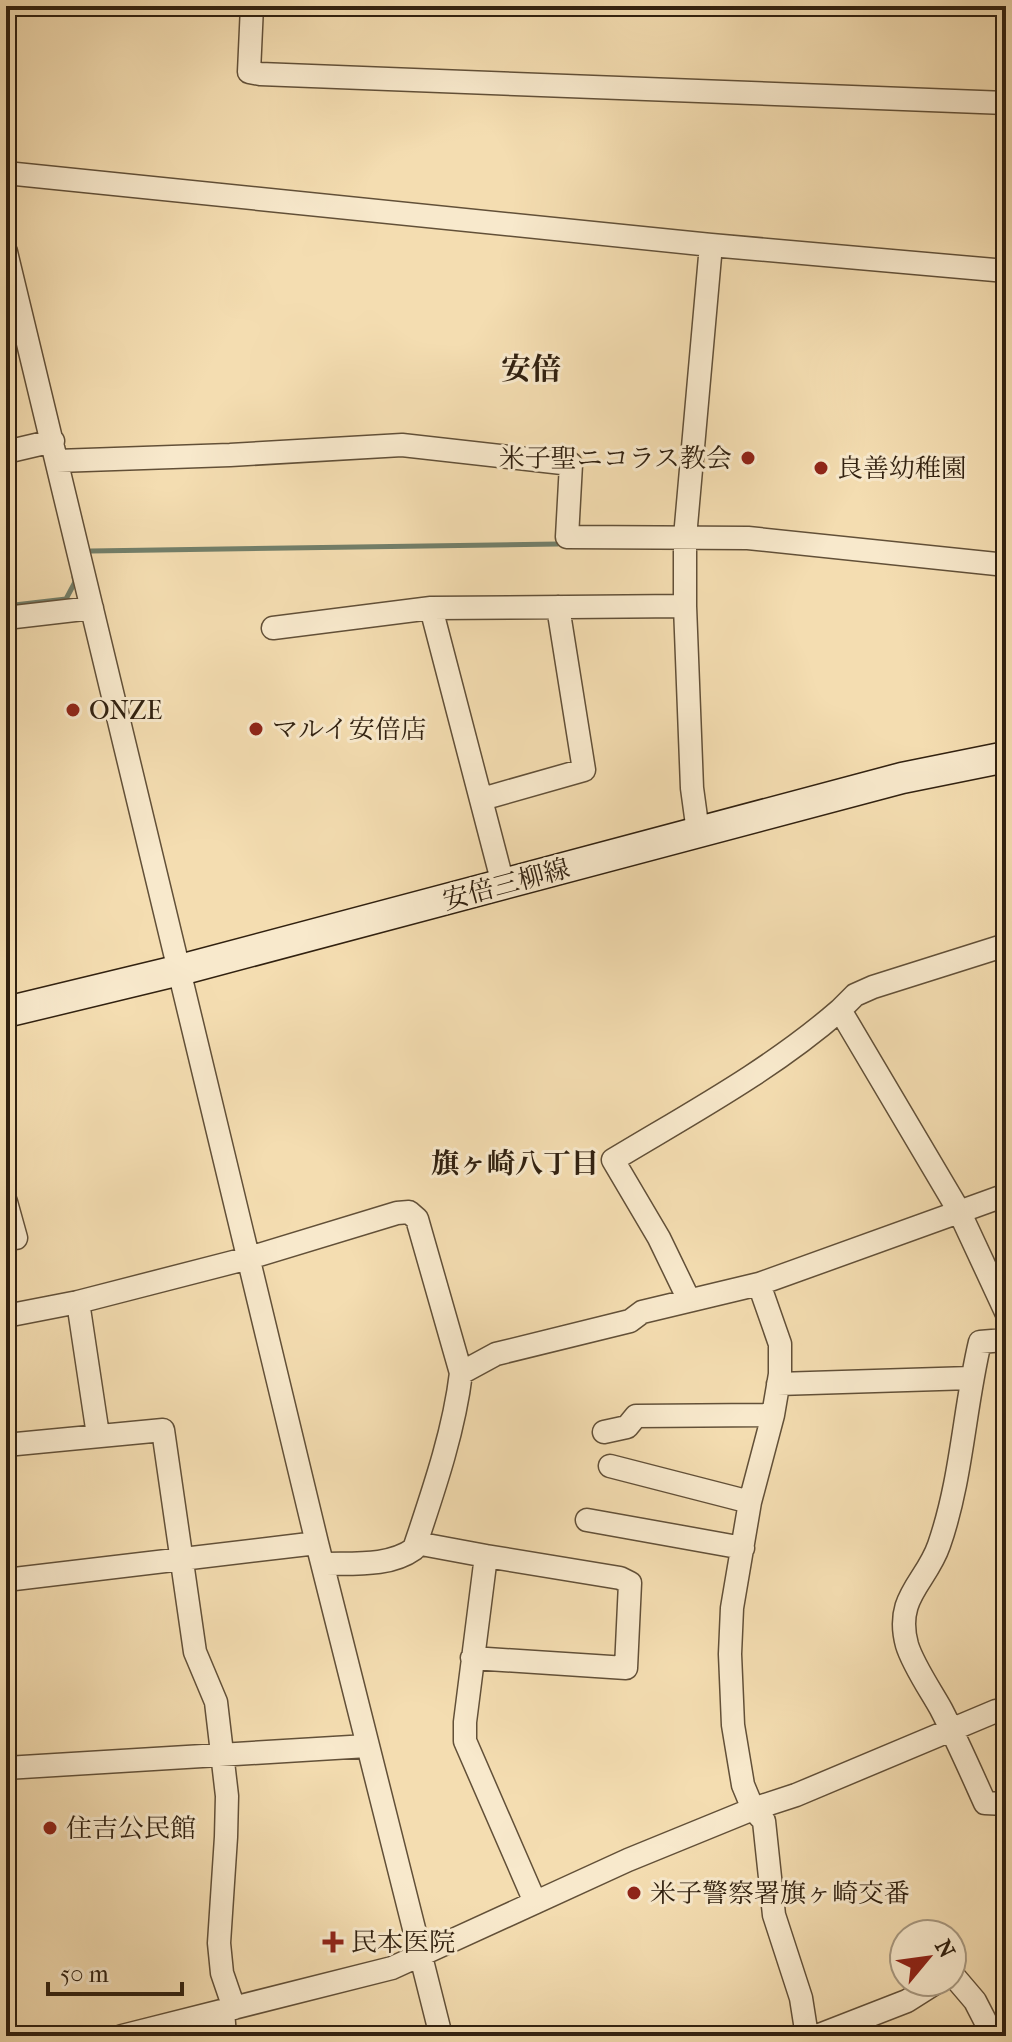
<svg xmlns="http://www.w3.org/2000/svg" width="1012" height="2042" font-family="'IM FELL French Canon','Noto Serif JP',serif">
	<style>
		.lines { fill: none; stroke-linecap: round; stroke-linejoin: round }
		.stream { stroke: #727f6a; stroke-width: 5 }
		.street-casing { stroke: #625038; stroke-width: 25 }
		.secondary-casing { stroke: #312110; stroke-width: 33 }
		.street { stroke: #f8e9cc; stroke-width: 22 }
		.secondary { stroke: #f8e9cc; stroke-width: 30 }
		.poi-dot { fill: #8f2418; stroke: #f8e9cc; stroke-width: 3 }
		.labels { text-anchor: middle; stroke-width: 6; stroke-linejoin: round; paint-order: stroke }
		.poi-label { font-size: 26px; fill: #312110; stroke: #f8e9cc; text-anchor: start }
		.street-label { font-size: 26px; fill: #312110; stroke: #f8e9cc }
		.neighbourhood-label { font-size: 28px; font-weight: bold; fill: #312110; stroke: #f8e9cc }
		.quarter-label { font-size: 30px; font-weight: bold; fill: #312110; stroke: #f8e9cc }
	</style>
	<rect width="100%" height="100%" fill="#f4ddb1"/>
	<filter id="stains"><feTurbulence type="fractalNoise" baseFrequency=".0025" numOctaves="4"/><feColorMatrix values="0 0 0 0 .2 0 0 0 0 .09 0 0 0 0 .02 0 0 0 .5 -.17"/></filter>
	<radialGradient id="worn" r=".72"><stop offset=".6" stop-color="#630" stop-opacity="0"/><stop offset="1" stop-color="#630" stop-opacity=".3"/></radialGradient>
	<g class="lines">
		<path class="stream" d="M91,551L558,544
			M6,606L66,599L75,582L74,577"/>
		<g class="street-casing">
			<path id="street" d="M252,6L249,72L260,74L1006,103
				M6,173L711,245L1006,271
				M6,252L317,1543L441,2036
				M6,452L53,441
				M57,461L230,455L402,445L571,464L567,537L748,538L1006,565
				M685,606L692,788L698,832
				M431,608L503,884
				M6,618L92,608
				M273,628L431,608L685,606V537L711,245
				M482,799L584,770L558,607
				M1006,945L873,987L855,995L840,1010L959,1211L1006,1312
				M6,1202L16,1238
				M759,1284L1006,1195
				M689,1300L659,1238L613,1160C691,1113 771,1070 840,1010
				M78,1302L249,1258L397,1213L409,1212L417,1219L461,1373
				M6,1316L78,1302L98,1435
				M1006,1336L1004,1340L980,1342C964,1409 962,1479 939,1545C926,1583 894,1597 907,1645C913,1665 931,1691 941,1709C957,1740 971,1772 985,1803L1006,1804
				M778,1384L971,1378
				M604,1432L627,1427L636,1416L773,1415
				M6,1445L163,1430L195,1652L216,1702L222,1753L227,1796L226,1837L219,1943L222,1973L234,2008
				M610,1466L750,1502
				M587,1520L743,1548
				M416,1543L486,1556L465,1722V1741L535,1902
				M323,1564C353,1563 389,1567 414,1549C433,1492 454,1432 461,1373L496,1354L630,1321L642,1312L759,1284L780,1344V1374L773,1415L750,1502L732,1608L730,1654L733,1725L743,1785L753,1809L764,1821L774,1915L801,1998L807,2036
				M6,1580L317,1543
				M472,1658L626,1668L630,1583L620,1578L486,1556
				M6,1768L367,1746
				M952,1974L975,2001L993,2036
				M223,2011L225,2036
				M122,2036L392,1968L628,1860L753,1809L796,1795L996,1711L1006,1709
				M817,2036L907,2001L937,1982"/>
		</g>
		<g class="secondary-casing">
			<path id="secondary" d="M6,1012L180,970L902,778L1006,757"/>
		</g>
		<use href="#street" class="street"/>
		<use href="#secondary" class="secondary"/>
	</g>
	<g class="poi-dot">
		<circle cx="748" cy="458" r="8"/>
		<circle cx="821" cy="468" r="8"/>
		<circle cx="73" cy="710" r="8"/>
		<circle cx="256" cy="729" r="8"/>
		<circle cx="50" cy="1828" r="8"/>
		<circle cx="634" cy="1893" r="8"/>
		<path d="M329 1930h8v8h8v8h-8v8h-8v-8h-8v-8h8z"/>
	</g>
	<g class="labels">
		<g class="poi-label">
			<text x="732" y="467" text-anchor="end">米子聖ニコラス教会</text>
			<text x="837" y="477">良善幼稚園</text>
			<text x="89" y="719">ONZE</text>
			<text x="272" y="738">マルイ安倍店</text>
			<text x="66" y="1837">住吉公民館</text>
			<text x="650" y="1902">米子警察署旗ヶ崎交番</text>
			<text x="351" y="1951">民本医院</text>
		</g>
		<g class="street-label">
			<text transform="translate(506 884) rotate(-15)" y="9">安倍三柳線</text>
		</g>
		<g class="neighbourhood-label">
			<text x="515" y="1173">旗ヶ崎八丁目</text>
		</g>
		<g class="quarter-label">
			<text x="531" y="379">安倍</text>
		</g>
	</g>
	<rect width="1012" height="2042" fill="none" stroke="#f4ddb1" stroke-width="32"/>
	<rect x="8" y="8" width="996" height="2026" fill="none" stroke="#312110" stroke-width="4"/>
	<rect x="16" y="16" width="980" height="2010" fill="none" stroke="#312110" stroke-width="2"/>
	<g transform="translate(928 1958) rotate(61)"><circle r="38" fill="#f8e9cc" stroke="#a89981" stroke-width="2"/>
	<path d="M0-6L14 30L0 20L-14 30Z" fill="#8f2418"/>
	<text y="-12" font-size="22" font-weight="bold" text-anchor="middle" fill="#312110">N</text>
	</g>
	<path d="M48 1982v12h134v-12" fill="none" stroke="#312110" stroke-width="4"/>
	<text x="60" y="1982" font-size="24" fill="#312110" stroke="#f8e9cc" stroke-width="6" paint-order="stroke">50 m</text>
	<rect width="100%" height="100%" filter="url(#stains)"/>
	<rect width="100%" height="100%" fill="url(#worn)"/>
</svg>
